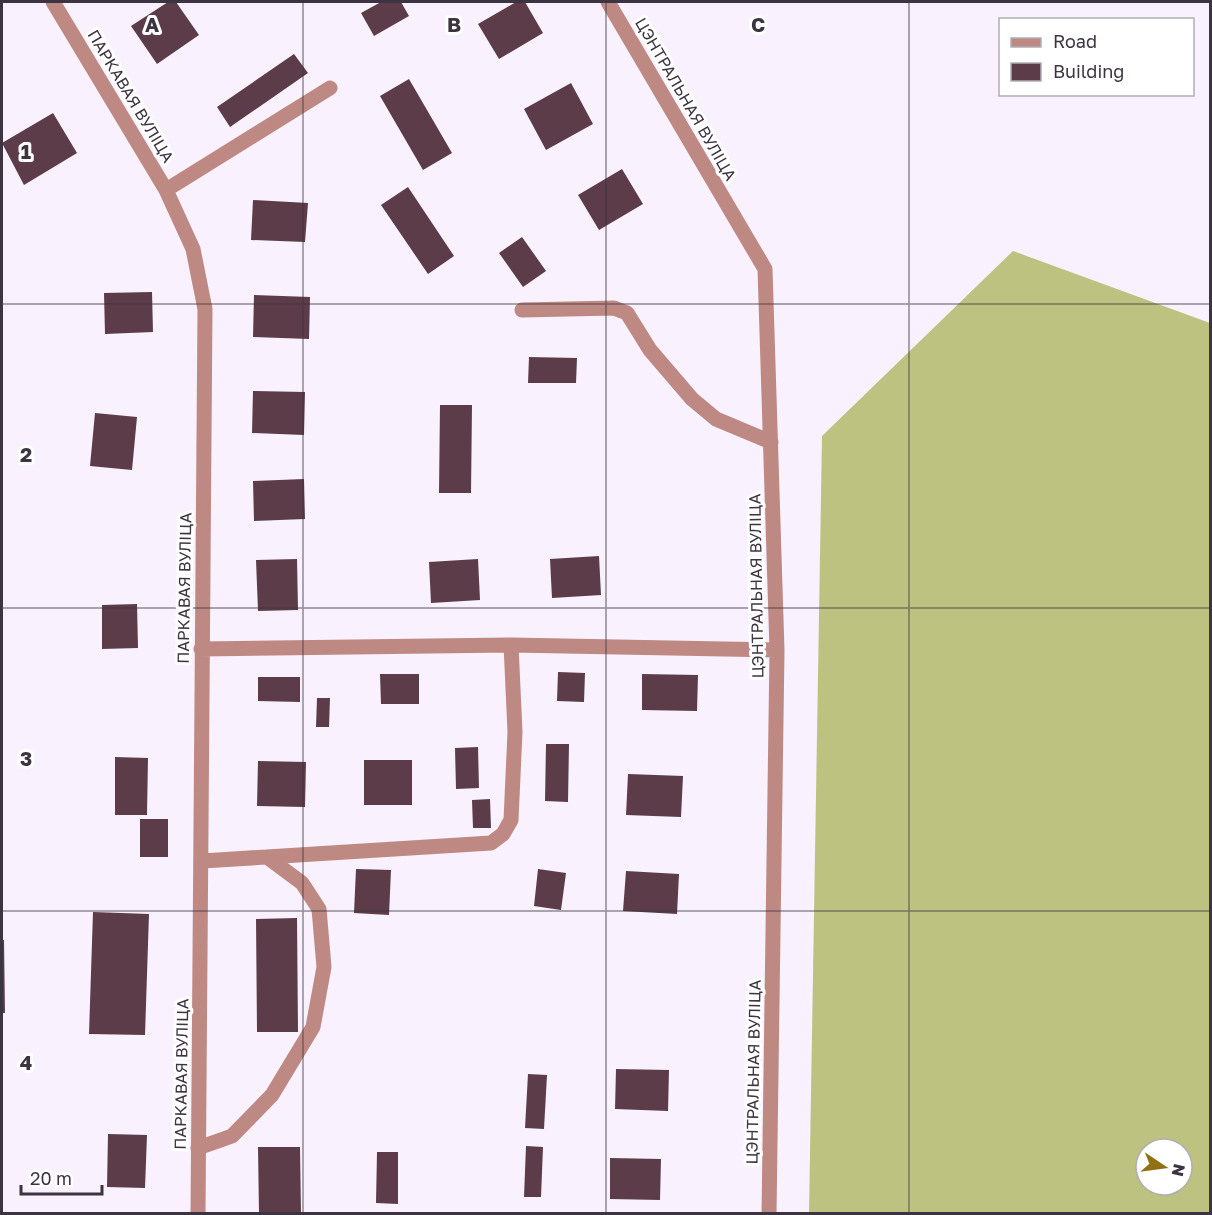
<svg xmlns="http://www.w3.org/2000/svg" width="1212" height="1215" font-family="'Golos Text',sans-serif">
	<style>
		.forest { fill: #bec281; fill-rule: evenodd }
		.building { fill: #5b3c48 }
		.lines { fill: none; stroke-linecap: round; stroke-linejoin: round }
		.minor { stroke: #be8983; stroke-width: 15 }
		.grid { fill: none; stroke: #3c3440; stroke-width: 1.5; stroke-opacity: 0.55 }
		.labels { text-anchor: middle; stroke-width: 6; stroke-linejoin: round; paint-order: stroke }
		.street-label { font-size: 16px; fill: #3c3440; stroke: #fff }
		.grid-label { font-size: 20px; text-anchor: middle; font-weight: bold; fill: #3c3440; stroke: #fff; stroke-width: 6; stroke-linejoin: round; paint-order: stroke }
	</style>
	<rect width="100%" height="100%" fill="#f9f1fd"/>
	<path class="forest" d="M1013,251L1210,323V1213H809L822,436ZM1146,1149H1182V1185H1146Z"/>
	<path class="building" d="M168,2H176L199,35L157,64L131,26Z
		M381,2H401L409,16L374,36L361,13Z
		M516,2H525L543,33L499,59L478,24Z
		M294,54L308,73L230,127L217,107Z
		M409,79L452,153L423,170L380,96Z
		M571,83L593,124L546,150L524,109Z
		M53,113L77,153L24,185L2,143Z
		M622,169L643,204L599,230L578,195Z
		M408,187L454,256L428,274L381,205Z
		M253,200L308,203L305,242L251,240Z
		M522,237L546,271L523,287L499,253Z
		M152,292L153,332L105,334L104,293Z
		M254,295L310,297L309,339L253,337Z
		M529,357L577,358L576,383H528Z
		M253,391L305,392L304,435L252,433Z
		M440,405H472L471,493H439Z
		M95,413L137,417L132,470L90,466Z
		M304,479L305,519L254,521L253,481Z
		M599,556L601,595L552,598L550,559Z
		M297,559L298,610L258,611L256,560Z
		M478,559L480,600L431,603L429,562Z
		M137,604L138,648L102,649V605Z
		M558,672L585,673L584,702L557,701Z
		M380,674H419V704H381Z
		M642,674L698,675L697,711L642,710Z
		M258,677H300V702L258,701Z
		M317,698H330L329,727H316Z
		M546,744H569L568,802L545,801Z
		M478,747L479,788L456,789L455,748Z
		M115,757L148,758L147,815H115Z
		M364,760H412V805H364Z
		M258,761L306,762L305,807L257,806Z
		M628,774L683,776L681,817L626,815Z
		M490,799L491,828H473L472,800Z
		M140,819H168V857H140Z
		M356,869L391,870L389,915L354,913Z
		M538,869L566,873L561,910L534,906Z
		M626,871L679,874L677,914L623,911Z
		M93,912L149,914L145,1035L89,1034Z
		M297,918L298,1032H257L256,919Z
		M2,940H4L5,1013H2Z
		M616,1069L669,1070L668,1111L615,1109Z
		M528,1074L547,1075L544,1129L525,1128Z
		M108,1134L147,1135L145,1188L107,1187Z
		M526,1146L543,1147L541,1197H524Z
		M258,1147H300L301,1214H259Z
		M377,1152H398V1204L376,1203Z
		M610,1158L661,1159L660,1200L610,1199Z"/>
	<g class="lines">
		<path class="minor" d="M53,2L166,190L193,249L205,309L198,1214
			M608,2L765,269L777,650L769,1214
			M166,190L330,88
			M522,310L614,308L627,313L650,350L692,399L716,419L771,442
			M201,649L511,645L777,650
			M202,861L491,843L503,834L511,820L515,732L511,645
			M198,1148L232,1136L272,1095L313,1027L324,967L319,909L302,883L267,857"/>
	</g>
	<path class="grid" d="M303,2V1214M606,2V1214M909,2V1214M2,304H1210M2,608H1210M2,911H1210"/>
	<g class="labels">
		<g class="street-label">
			<text transform="translate(131 96) rotate(59)" y="6">ПАРКАВАЯ ВУЛІЦА</text>
			<text transform="translate(686 99) rotate(60)" y="6">ЦЭНТРАЛЬНАЯ ВУЛІЦА</text>
			<text transform="translate(756 586) rotate(-91)" y="6">ЦЭНТРАЛЬНАЯ ВУЛІЦА</text>
			<text transform="translate(184 588) rotate(-89)" y="6">ПАРКАВАЯ ВУЛІЦА</text>
			<text transform="translate(753 1072) rotate(-89)" y="6">ЦЭНТРАЛЬНАЯ ВУЛІЦА</text>
			<text transform="translate(181 1074) rotate(-89)" y="6">ПАРКАВАЯ ВУЛІЦА</text>
		</g>
	</g>
	<g class="grid-label">
		<text x="152" y="32">A</text>
		<text x="454" y="32">B</text>
		<text x="758" y="32">C</text>
		<text x="26" y="159">1</text>
		<text x="26" y="462">2</text>
		<text x="26" y="766">3</text>
		<text x="26" y="1070">4</text>
	</g>
	<rect width="1212" height="1215" fill="none" stroke="#3c3440" stroke-width="6"/>
	<rect x="999" y="18" width="195" height="78" fill="#ffffff" stroke="#b1aeb3" stroke-width="1.5"/>
	<rect x="1011" y="38" width="30" height="9" fill="#be8983" stroke="#b1aeb3" stroke-width="1.5"/>
	<text x="1053" y="48" font-size="18" fill="#3c3440">Road</text>
	<rect x="1011" y="63" width="30" height="18" fill="#5b3c48" stroke="#b1aeb3" stroke-width="1.5"/>
	<text x="1053" y="78" font-size="18" fill="#3c3440">Building</text>
	<g transform="translate(1164 1167) rotate(103)"><circle r="28" fill="#ffffff" stroke="#b1aeb3" stroke-width="1.5"/>
	<path d="M0-4.5L10 22L0 15L-10 22Z" fill="#917016"/>
	<text y="-9" font-size="16" font-weight="bold" text-anchor="middle" fill="#3c3440">N</text>
	</g>
	<path d="M21 1185v9h81v-9" fill="none" stroke="#3c3440" stroke-width="3"/>
	<text x="30" y="1185" font-size="18" fill="#3c3440" stroke="#ffffff" stroke-width="4.5" paint-order="stroke">20 m</text>
</svg>
